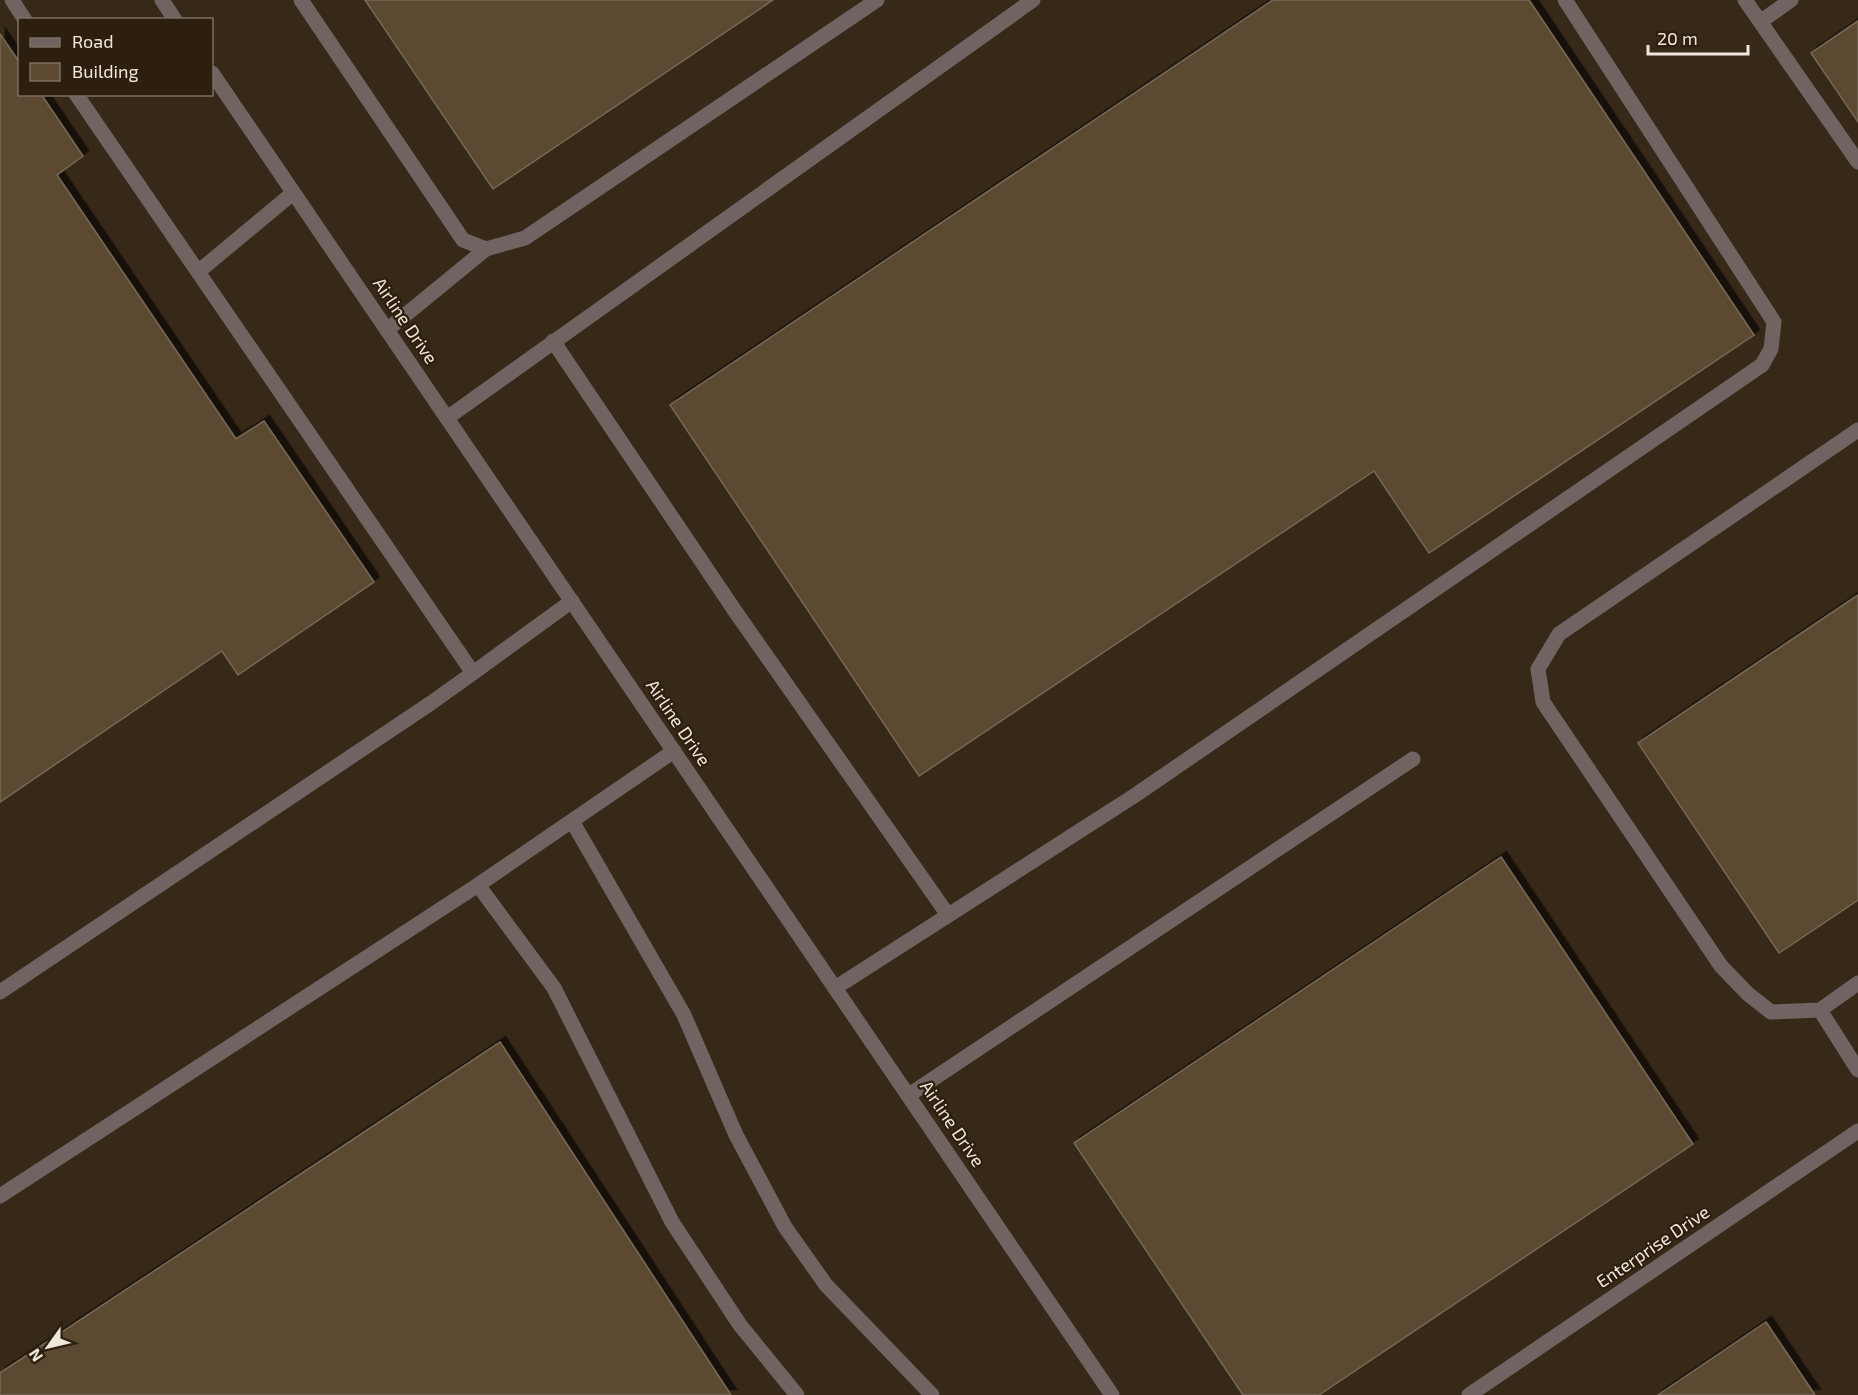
<svg xmlns="http://www.w3.org/2000/svg" width="1858" height="1395" font-family="'Exo 2',sans-serif">
	<style>
		.building { fill: #5c4930; stroke: #776855; stroke-width: 1.5; filter: url(#shadow) }
		.lines { fill: none; stroke-linecap: round; stroke-linejoin: round }
		.lane { stroke: #706463; stroke-width: 15 }
		.street { stroke: #706463; stroke-width: 15 }
		.labels { text-anchor: middle; stroke-width: 4.5; stroke-linejoin: round; paint-order: stroke }
		.street-label { font-size: 18px; fill: #f0e7dc; stroke: #2c1f0e }
	</style>
	<defs>
		<filter id="shadow"><feDropShadow dx="5.5" dy="-5.5" stdDeviation="0" flood-color="#0009"/></filter>
	</defs>
	<rect width="100%" height="100%" fill="#362918"/>
	<path class="building" d="M365,0H773L493,189Z
		M1273,0H1529L1754,335L1429,553L1374,471L919,776L670,405Z
		M1858,21V122L1811,53Z
		M0,34L20,63V94H41L83,156L57,175L236,439L264,421L374,582L238,675L222,651L0,802Z
		M1858,595V900L1779,953L1638,743Z
		M1501,857L1693,1144L1319,1395H1243L1074,1143Z
		M500,1042L731,1395H0V1373Z
		M1766,1322L1815,1395H1658Z"/>
	<g class="lines">
		<path class="lane" d="M12,0L25,20
			M301,0L463,240L486,249L525,238L877,0
			M1745,0L1858,162
			M1760,22L1791,0
			M198,272L293,193
			M387,330L486,249
			M553,341L735,611L948,915
			M447,418L1033,0
			M1858,430L1559,634L1538,669L1543,702L1721,966L1748,994L1771,1012L1820,1010L1858,983
			M473,673L572,601
			M674,751L478,885L554,988L672,1222L740,1325L797,1395
			M572,821L684,1015L736,1135L785,1227L826,1285L932,1395
			M835,988L1134,796L1762,365L1771,349L1774,322L1565,0
			M0,992L431,703L473,673L76,94
			M1820,1010L1858,1070
			M909,1095L1413,759
			M0,1196L478,885"/>
		<path class="street" d="M162,0L175,20
			M212,73L1112,1395
			M1469,1395L1858,1131"/>
	</g>
	<g class="labels">
		<g class="street-label">
			<text transform="translate(405 321) rotate(56)" y="6">Airline Drive</text>
			<text transform="translate(678 723) rotate(56)" y="6">Airline Drive</text>
			<text transform="translate(952 1124) rotate(56)" y="6">Airline Drive</text>
			<text transform="translate(1653 1247) rotate(-34)" y="6">Enterprise Drive</text>
		</g>
	</g>
	<rect x="18" y="18" width="195" height="78" fill="#2c1f0e" stroke="#7a6f60" stroke-width="1.5"/>
	<rect x="30" y="38" width="30" height="9" fill="#706463" stroke="#7a6f60" stroke-width="1.5"/>
	<text x="72" y="48" font-size="18" fill="#f0e7dc">Road</text>
	<rect x="30" y="63" width="30" height="18" fill="#5c4930" stroke="#7a6f60" stroke-width="1.5"/>
	<text x="72" y="78" font-size="18" fill="#f0e7dc">Building</text>
	<g transform="translate(48 1347) rotate(236)" stroke="#2c1f0e" stroke-width="4.5" paint-order="stroke">
	<path d="M0-4.5L10 22L0 15L-10 22Z" fill="#f0e7dc"/>
	<text y="-9" font-size="16" font-weight="bold" text-anchor="middle" fill="#f0e7dc">N</text>
	</g>
	<path d="M1648 45v9h100v-9" fill="none" stroke="#f0e7dc" stroke-width="3"/>
	<text x="1657" y="45" font-size="18" fill="#f0e7dc" stroke="#2c1f0e" stroke-width="4.5" paint-order="stroke">20 m</text>
</svg>
